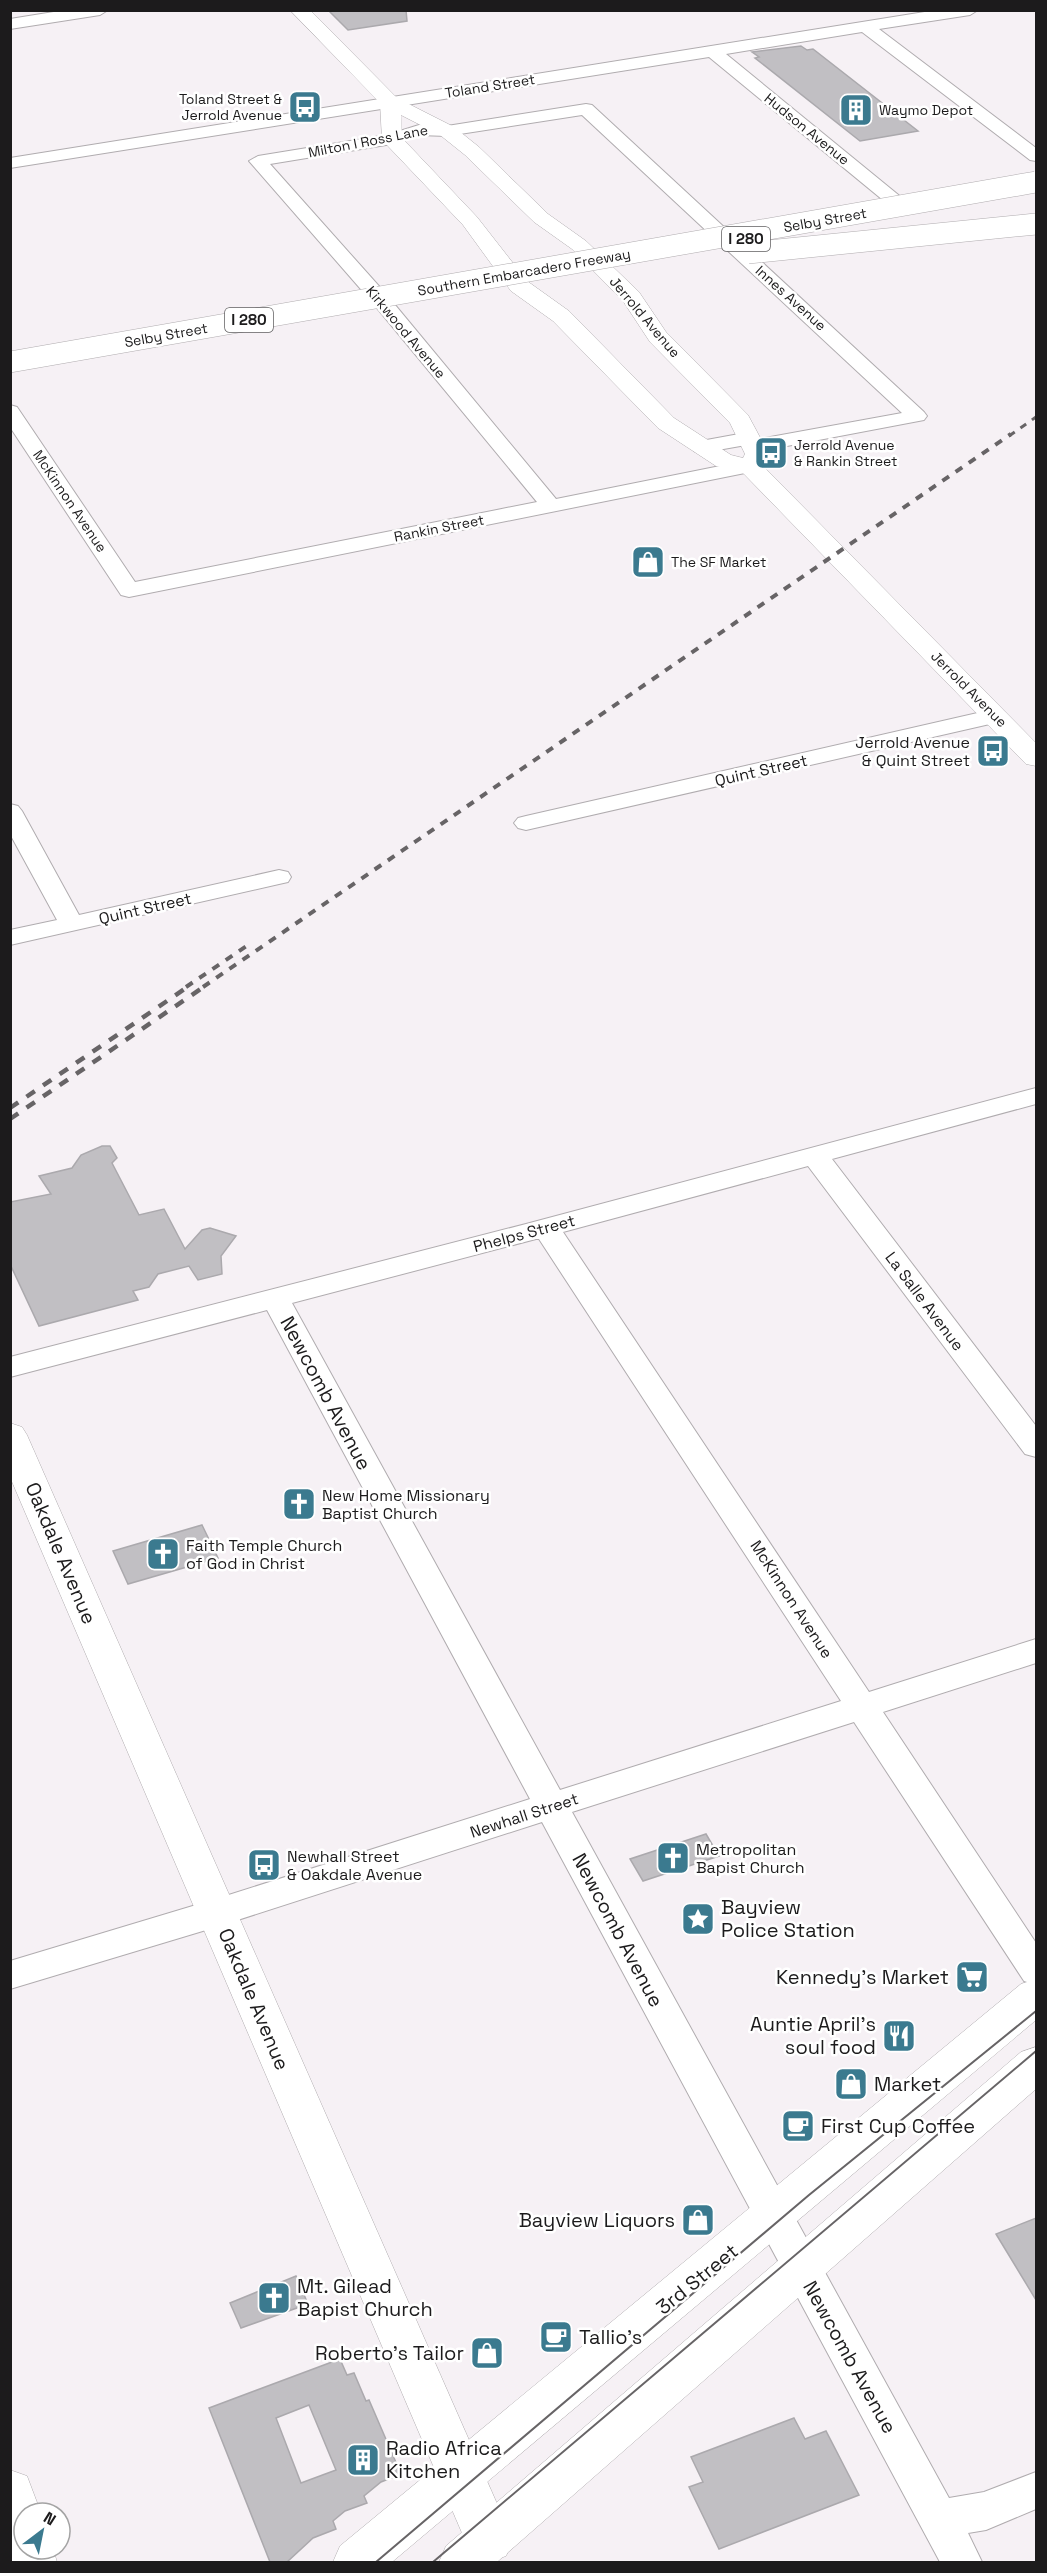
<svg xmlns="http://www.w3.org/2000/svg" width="1047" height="2573" font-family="'Space Grotesk',sans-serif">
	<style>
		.building { fill: #c1bfc3; stroke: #aba9ad; stroke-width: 1.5; fill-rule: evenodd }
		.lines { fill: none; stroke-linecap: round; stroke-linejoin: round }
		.minor-casing { stroke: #b0acaf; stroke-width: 2 }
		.tertiary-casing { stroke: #b0acaf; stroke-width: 1 }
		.secondary-casing { stroke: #b0acaf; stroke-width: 1 }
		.primary-casing { stroke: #b0acaf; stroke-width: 1 }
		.minor { fill: #fff; fill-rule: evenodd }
		.tertiary { fill: #fff; fill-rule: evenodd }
		.secondary { fill: #fff; fill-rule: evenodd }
		.primary { fill: #fff; fill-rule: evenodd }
		.tram { stroke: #676466; stroke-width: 2 }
		.rail-far2 { stroke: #676466; stroke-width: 3; stroke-dasharray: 7 7; stroke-linecap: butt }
		.rail-far1 { stroke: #676466; stroke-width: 4; stroke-dasharray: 8 8; stroke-linecap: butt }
		.rail { stroke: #676466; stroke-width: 4.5; stroke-dasharray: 10 10; stroke-linecap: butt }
		.motorway-bridge-casing { stroke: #b0acaf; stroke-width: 22; stroke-linecap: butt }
		.motorway-bridge { stroke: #fff; stroke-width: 21 }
		.labels { text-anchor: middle; stroke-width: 5; stroke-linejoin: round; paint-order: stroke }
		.far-street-label { font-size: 14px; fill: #1c1b1c; stroke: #fff }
		.far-poi-label { font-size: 14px; fill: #1c1b1c; stroke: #fff; text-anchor: start }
		.shield { fill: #fff; stroke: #605f60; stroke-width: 1.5 }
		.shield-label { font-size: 15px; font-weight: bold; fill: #1c1b1c }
		.poi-label { font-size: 16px; fill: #1c1b1c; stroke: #fff; text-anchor: start }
		.street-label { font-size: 16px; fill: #1c1b1c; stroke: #fff }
		.near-street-label { font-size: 20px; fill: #1c1b1c; stroke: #fff }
		.near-poi-label { font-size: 20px; fill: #1c1b1c; stroke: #fff; text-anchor: start }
	</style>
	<rect width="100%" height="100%" fill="#f6f1f5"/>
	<path class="building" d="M328,10H406L407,21L348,30Z
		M801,46L807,50L813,49L918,131L860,141L755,58L759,57L752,52Z
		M102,1146H110L117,1158L112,1163L139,1215L164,1209L185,1249L202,1230L210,1228L236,1236L221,1256L222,1274L198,1280L189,1266L158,1274L149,1287L133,1291L138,1300L39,1326L10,1264V1202L51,1194L39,1176L72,1168L81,1155Z
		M202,1525L218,1558L128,1584L113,1551Z
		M706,1834L719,1856L643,1881L630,1859Z
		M1036,2218V2300L996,2234Z
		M296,2276L308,2304L241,2328L230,2303Z
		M340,2359L347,2375L354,2373L366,2401L369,2400L401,2474L381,2482L364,2496L367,2503L345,2511L333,2521L336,2529L313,2538L287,2562H270L209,2408ZM309,2405L336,2470L301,2483L276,2418Z
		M794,2418L805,2439L826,2431L859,2495L719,2549L689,2487L703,2482L691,2457Z"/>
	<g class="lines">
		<g class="minor-casing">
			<path id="minor" d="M66,10H108L100,15L10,29V19Z
				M937,10H978L970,15L879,29L1036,148V161L1030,160L862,32L726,54L907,202L910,206L907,210H895L709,57L10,168V158Z
				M586,104L592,105L924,412L927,416L924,420L755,452L748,450L746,445L701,453L694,451L691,447L694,443L701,441L750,432L757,434L759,439L902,413L582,115L447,136L419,135L392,144L270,164L386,294L556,499L750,460L757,462L760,466L757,470L750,472L129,597L121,595L10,427V405L17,407L135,582L537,502L372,302L249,161L258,156L387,135L419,125L447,126Z
				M995,709L1003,711L1006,716L1003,721L526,830L518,828L514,823L518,818L526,816Z
				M10,804L18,806L22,811L79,915L279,870L288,872L291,877L288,882L279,884L10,945V930L57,920L10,834Z
				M1036,1088V1104L832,1159L1036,1426V1457L1025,1454L808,1166L563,1232L869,1692L1036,1639V1663L883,1712L1036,1943V1985L1024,1981L854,1722L572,1812L949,2498L984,2492L1036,2472V2509L986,2530L968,2533L982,2562H940L542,1822L216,1927L10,1989V1961L216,1899L530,1799L267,1310L10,1377V1357L526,1224ZM536,1239H539L841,1701L560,1790L292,1303Z"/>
		</g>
		<g class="tertiary-casing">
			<path id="tertiary" d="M290,10H310L397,98L454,127L479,147L548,214L586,241L639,292L666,332L748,415L769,454L762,465L1036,743V766L1026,764L742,472L716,466L658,428L553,321L511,291L463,225L385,143L382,139L380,103ZM401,115L440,135L465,155L534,222L572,249L623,301L650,342L730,423L745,454L743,458L731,455L674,418L569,311L527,281L477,217L402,138Z
				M10,2470L27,2476L41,2513H24V2549H53L57,2562H10Z"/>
		</g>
		<g class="secondary-casing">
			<path id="secondary" d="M10,1423L22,1427L27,1435L513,2540L506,2556L489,2562L472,2556L465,2540L10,1477Z"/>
		</g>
		<g class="primary-casing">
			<path id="primary" d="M1036,1979V2020L392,2562H333L340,2546L1021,1984Z
				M1036,2047V2089L497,2562H439L446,2546L1021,2052Z"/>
		</g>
		<use href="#minor" class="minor"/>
		<use href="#tertiary" class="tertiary"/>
		<use href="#secondary" class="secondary"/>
		<use href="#primary" class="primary"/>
		<path class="tram" d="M376,2562L809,2195L1036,2011
			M433,2562L1036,2051"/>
		<path class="rail-far2" d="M1009,436L1036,417"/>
		<path class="rail-far1" d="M186,987L248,945
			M203,987L1011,434"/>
		<path class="rail" d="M10,1108L189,986
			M10,1119L205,986"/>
		<g class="motorway-bridge-casing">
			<path id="motorway-bridge" d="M748,253L1036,224
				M10,362L1036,182"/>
		</g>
		<use href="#motorway-bridge" class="motorway-bridge"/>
	</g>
	<defs>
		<g id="bus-square" transform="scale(1.725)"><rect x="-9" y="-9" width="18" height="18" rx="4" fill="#3b7a8f" stroke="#fff"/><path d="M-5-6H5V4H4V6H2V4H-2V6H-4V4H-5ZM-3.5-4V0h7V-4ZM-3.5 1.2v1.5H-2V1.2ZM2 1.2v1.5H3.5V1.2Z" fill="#fff"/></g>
		<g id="building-square" transform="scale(1.725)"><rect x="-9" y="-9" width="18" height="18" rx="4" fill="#3b7a8f" stroke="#fff"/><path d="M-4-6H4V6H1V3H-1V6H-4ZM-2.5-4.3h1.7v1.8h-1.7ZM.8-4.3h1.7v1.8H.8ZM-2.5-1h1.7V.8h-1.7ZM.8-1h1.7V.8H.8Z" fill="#fff"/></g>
		<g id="shop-square" transform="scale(1.725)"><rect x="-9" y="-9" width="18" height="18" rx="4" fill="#3b7a8f" stroke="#fff"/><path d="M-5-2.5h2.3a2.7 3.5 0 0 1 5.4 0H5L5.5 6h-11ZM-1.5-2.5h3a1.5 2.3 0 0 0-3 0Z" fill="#fff"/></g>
		<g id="church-square" transform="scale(1.725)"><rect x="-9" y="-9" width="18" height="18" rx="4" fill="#3b7a8f" stroke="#fff"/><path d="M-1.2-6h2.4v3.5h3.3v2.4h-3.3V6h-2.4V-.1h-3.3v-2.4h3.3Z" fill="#fff"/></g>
		<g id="sight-square" transform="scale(1.725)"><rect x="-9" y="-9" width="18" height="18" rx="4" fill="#3b7a8f" stroke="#fff"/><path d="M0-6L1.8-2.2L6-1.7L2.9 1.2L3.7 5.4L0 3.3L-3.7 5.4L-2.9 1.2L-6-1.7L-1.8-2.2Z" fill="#fff"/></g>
		<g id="supermarket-square" transform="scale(1.725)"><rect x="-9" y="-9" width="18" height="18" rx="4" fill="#3b7a8f" stroke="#fff"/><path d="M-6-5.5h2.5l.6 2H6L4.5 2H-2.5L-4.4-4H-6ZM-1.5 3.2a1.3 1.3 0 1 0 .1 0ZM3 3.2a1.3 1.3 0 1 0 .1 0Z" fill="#fff"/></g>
		<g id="restaurant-square" transform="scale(1.725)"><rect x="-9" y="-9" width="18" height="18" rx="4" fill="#3b7a8f" stroke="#fff"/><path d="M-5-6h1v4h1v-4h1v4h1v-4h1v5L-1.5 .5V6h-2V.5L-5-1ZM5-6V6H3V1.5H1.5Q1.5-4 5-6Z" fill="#fff"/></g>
		<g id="cafe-square" transform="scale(1.725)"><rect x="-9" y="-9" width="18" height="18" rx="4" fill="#3b7a8f" stroke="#fff"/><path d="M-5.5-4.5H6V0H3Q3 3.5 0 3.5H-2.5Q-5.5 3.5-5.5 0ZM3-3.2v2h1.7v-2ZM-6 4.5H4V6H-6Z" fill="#fff"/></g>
	</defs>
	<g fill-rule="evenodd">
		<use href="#bus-square" x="305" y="107"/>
		<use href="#building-square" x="856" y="110"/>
		<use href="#bus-square" x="771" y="453"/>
		<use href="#shop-square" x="648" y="562"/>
		<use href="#bus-square" x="993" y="751"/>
		<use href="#church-square" x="299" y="1504"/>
		<use href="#church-square" x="163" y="1554"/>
		<use href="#church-square" x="673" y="1858"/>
		<use href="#bus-square" x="264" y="1865"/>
		<use href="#sight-square" x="698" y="1919"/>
		<use href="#supermarket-square" x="972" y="1977"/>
		<use href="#restaurant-square" x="899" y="2036"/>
		<use href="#shop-square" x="851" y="2084"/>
		<use href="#cafe-square" x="798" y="2126"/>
		<use href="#shop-square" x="698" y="2220"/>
		<use href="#church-square" x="274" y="2298"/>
		<use href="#cafe-square" x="556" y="2337"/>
		<use href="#shop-square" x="487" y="2353"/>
		<use href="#building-square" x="363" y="2460"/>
	</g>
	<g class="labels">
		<g class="far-street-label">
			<text transform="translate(490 86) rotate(-9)" y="5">Toland Street</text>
			<text transform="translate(807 129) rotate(39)" y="5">Hudson Avenue</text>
			<text transform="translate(368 141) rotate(-11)" y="5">Milton I Ross Lane</text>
			<text transform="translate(825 220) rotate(-10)" y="5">Selby Street</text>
			<text transform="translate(524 272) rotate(-10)" y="5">Southern Embarcadero Freeway</text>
			<text transform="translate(791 298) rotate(42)" y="5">Innes Avenue</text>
			<text transform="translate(645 317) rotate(50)" y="5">Jerrold Avenue</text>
			<text transform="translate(406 332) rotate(50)" y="5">Kirkwood Avenue</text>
			<text transform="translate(166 335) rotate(-10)" y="5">Selby Street</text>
			<text transform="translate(70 501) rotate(56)" y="5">McKinnon Avenue</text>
			<text transform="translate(439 528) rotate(-11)" y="5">Rankin Street</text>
			<text transform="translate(969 689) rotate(45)" y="5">Jerrold Avenue</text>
		</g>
		<g class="far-poi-label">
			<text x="282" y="104" text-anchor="end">Toland Street &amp;<tspan x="282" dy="16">Jerrold Avenue</tspan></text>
			<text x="879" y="115">Waymo Depot</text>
			<text x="794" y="450">Jerrold Avenue<tspan x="794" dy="16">&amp; Rankin Street</tspan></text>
			<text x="671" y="567">The SF Market</text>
		</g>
		<g class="shield">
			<rect x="722" y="227" width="48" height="24" rx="4.5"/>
			<rect x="225" y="308" width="48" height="24" rx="4.5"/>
		</g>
		<g class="shield-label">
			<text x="746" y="244">I 280</text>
			<text x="249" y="325">I 280</text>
		</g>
		<g class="poi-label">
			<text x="970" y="748" text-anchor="end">Jerrold Avenue<tspan x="970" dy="18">&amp; Quint Street</tspan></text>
			<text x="322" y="1501">New Home Missionary<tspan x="322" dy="18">Baptist Church</tspan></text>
			<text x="186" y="1551">Faith Temple Church<tspan x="186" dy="18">of God in Christ</tspan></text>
			<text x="696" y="1855">Metropolitan<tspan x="696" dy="18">Bapist Church</tspan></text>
			<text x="287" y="1862">Newhall Street<tspan x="287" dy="18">&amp; Oakdale Avenue</tspan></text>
		</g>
		<g class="street-label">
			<text transform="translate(761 770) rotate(-13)" y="6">Quint Street</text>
			<text transform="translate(145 908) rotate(-13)" y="6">Quint Street</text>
			<text transform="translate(524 1233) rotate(-15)" y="6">Phelps Street</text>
			<text transform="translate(925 1301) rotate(53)" y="6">La Salle Avenue</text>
			<text transform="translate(792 1599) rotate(57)" y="6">McKinnon Avenue</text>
			<text transform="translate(524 1815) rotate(-18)" y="6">Newhall Street</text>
		</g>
		<g class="near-street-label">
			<text transform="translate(326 1393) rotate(62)" y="7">Newcomb Avenue</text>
			<text transform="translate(61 1553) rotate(67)" y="7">Oakdale Avenue</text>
			<text transform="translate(618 1930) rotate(62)" y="7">Newcomb Avenue</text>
			<text transform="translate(254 1999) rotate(67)" y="7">Oakdale Avenue</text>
			<text transform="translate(697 2279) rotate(-39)" y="7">3rd Street</text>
			<text transform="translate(850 2357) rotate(61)" y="7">Newcomb Avenue</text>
		</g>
		<g class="near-poi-label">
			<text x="721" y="1914">Bayview<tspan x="721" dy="23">Police Station</tspan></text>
			<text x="949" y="1984" text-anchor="end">Kennedy's Market</text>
			<text x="876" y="2031" text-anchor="end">Auntie April's<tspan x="876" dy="23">soul food</tspan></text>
			<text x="874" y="2091">Market</text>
			<text x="821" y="2133">First Cup Coffee</text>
			<text x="675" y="2227" text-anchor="end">Bayview Liquors</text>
			<text x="297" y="2293">Mt. Gilead<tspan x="297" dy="23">Bapist Church</tspan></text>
			<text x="579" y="2344">Tallio’s</text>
			<text x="464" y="2360" text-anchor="end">Roberto's Tailor</text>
			<text x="386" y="2455">Radio Africa<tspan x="386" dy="23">Kitchen</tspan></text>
		</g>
	</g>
	<rect width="1047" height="2573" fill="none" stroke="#1c1b1c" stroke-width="24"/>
	<g transform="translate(42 2531) rotate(32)"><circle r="28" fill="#ffffff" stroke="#a4a4a4" stroke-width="1.5"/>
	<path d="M0-4.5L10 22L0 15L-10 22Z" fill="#3b7a8f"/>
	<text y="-9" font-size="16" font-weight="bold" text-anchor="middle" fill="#1c1b1c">N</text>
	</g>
</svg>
